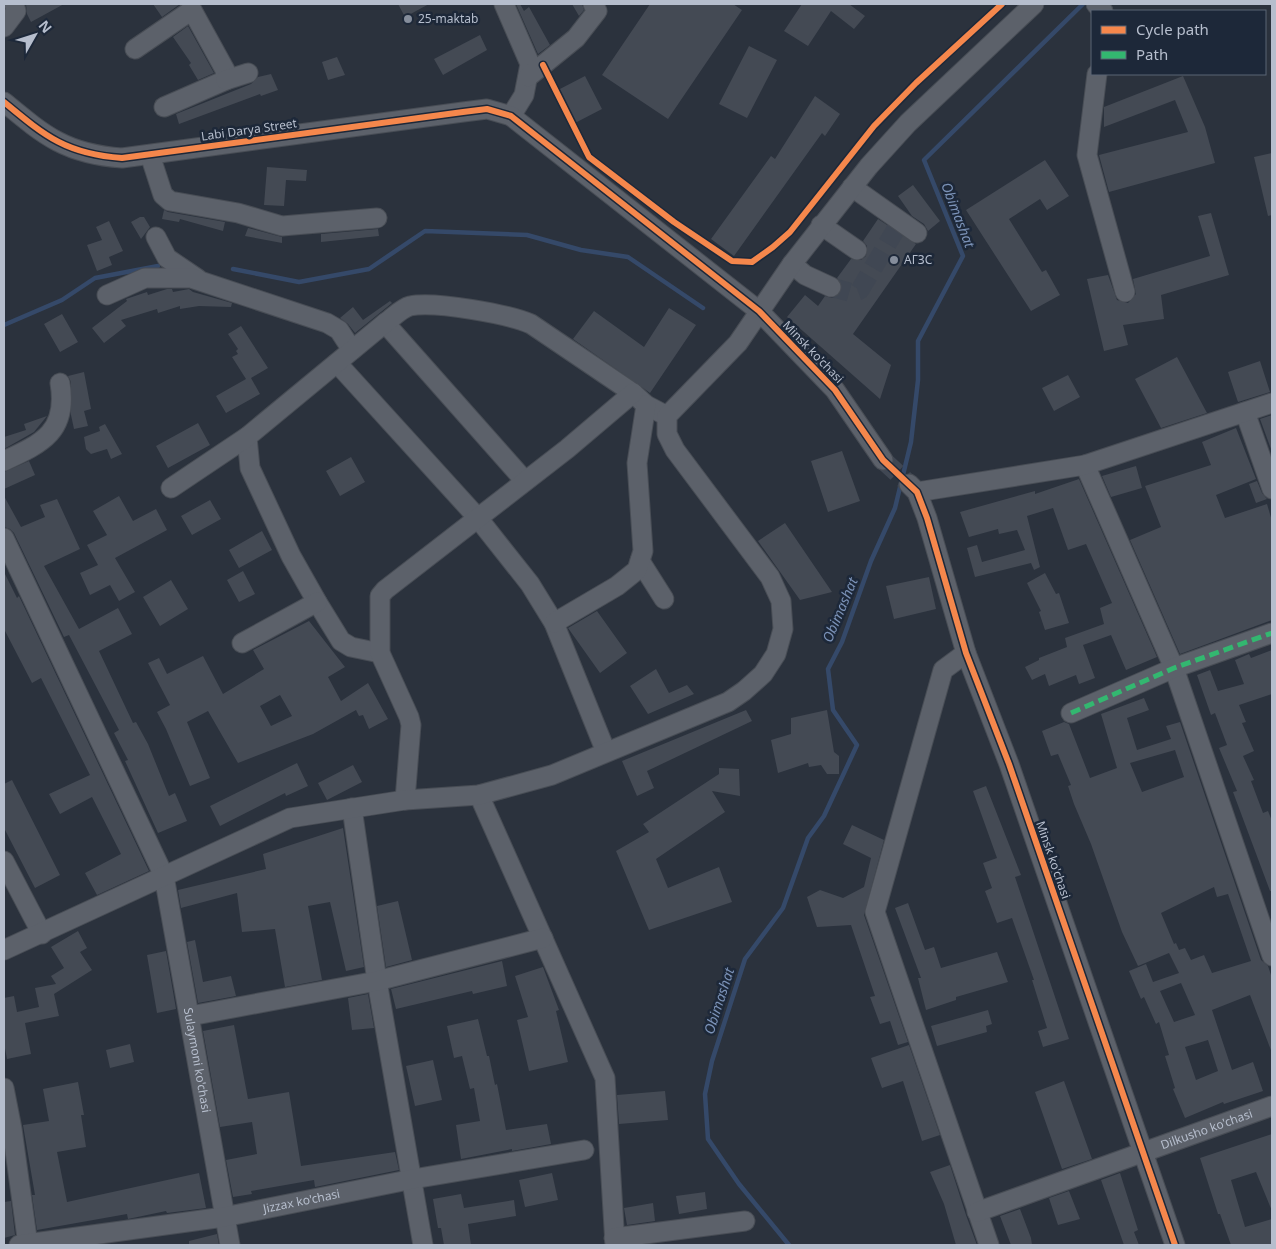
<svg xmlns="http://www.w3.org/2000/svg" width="1276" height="1249" font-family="'Noto Sans',sans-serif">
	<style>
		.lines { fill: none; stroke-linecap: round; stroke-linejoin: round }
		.stream { stroke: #354969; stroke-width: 4.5 }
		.building { fill: #444a54; fill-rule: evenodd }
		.minor-tunnel { stroke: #404753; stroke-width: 19; stroke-dasharray: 19 9; stroke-linecap: butt }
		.minor-casing { stroke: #484d55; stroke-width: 21 }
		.path { stroke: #596067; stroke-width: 2.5; stroke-dasharray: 4 4; stroke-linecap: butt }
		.minor { stroke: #5c616a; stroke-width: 19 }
		.quiet { stroke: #33b770; stroke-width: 5; stroke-dasharray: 10 5; stroke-linecap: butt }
		.cycleway-casing { stroke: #1d2839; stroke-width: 9 }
		.cycleway { stroke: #f5874c; stroke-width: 6 }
		.poi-dot { fill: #858d9b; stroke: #1d2839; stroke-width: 2 }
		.labels { text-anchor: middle; stroke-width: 5; stroke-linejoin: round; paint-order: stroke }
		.poi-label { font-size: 12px; fill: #b6becd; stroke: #1d2839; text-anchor: start }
		.street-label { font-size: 12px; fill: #b6becd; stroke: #1d2839 }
		.water-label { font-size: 14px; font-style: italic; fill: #7b92b7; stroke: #1d2839 }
	</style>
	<rect width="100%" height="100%" fill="#2b323d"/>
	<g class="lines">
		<path class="stream" d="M233,269L299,282L369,269L425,231L527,235L581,250L628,257L703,308
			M4,325L62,300L95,278L158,266
			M789,1245L739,1184L708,1139L705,1094L712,1061L745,959L783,908L808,838L824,816L857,745L833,710L828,669L842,642L871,561L895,508L911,442L918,380V341L963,256L924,160L1083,4"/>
	</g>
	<path class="building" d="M26,4H64L31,22L27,14Z
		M153,4H180L162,17Z
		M398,4H429L405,17Z
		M516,4H520L524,11L529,7L550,45L538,54Z
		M572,4H582L584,10L579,16Z
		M650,4H733L742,10L668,119L602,75Z
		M802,4H849L865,16L854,29L831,11L808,46L784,31Z
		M188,26L214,73L198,80L189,65L191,63L173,37Z
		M480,35L487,50L443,75L434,59Z
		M749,46L777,60L747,118L719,104Z
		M337,57L345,75L328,80L322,62Z
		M271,74L278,90L261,96L260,94L179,124L176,114L251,84L258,77Z
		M585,76L602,109L575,123L558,90Z
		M1183,76L1205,127L1215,163L1109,192L1099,155L1188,132L1175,100L1104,127V107Z
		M815,96L840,114L825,136L822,133L734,256L711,239L771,156L775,159Z
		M1272,153V215L1268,216L1254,157Z
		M1045,160L1069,196L1047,210L1040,199L1009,219L1042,272L1046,270L1060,295L1031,311L966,210Z
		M267,167L307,170L306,181L286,180L284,206L264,205Z
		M913,185L940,221L928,231L924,224L912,216L898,196Z
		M164,210L168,212L225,222L223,231L180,219L179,222L162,219Z
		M1211,213L1229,275L1161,295L1164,319L1123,325L1128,345L1104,351L1087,279L1108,275L1117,300L1128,303L1136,294L1133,279L1210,256L1198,216Z
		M140,217H144L150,227L141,239L131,222Z
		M878,219L916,244L853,334L891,365L880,399L787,317L805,295L818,306L825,296L832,298L838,296L842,286L837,278L851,259L861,260L866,256L867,246L863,241Z
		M109,221L123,251L109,257L112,265L97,271L87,245L102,240L96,227Z
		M248,228L282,237V243L245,236Z
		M378,229L379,236L321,242V234Z
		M167,289H172L173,292L189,289L193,292L232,303L231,307L199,306L180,309V306L158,313L157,309L121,320L126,326L104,343L92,328L127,301L126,299L147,292L148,295Z
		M390,301L392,303L355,333L348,324L340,318L353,307L363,320Z
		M669,308L696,325L650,393L573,339L594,311L644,347Z
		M62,314L78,342L60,352L44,324Z
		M241,326L268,368L251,378L260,394L226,413L216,396L246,379L232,357L238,354L236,351L238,349L228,334Z
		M1177,357L1207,413L1161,428L1135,379Z
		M1260,361L1270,392L1238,402L1228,372Z
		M84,372L91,409L84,411L88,426L74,429L71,415V382L68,376Z
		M1068,375L1080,397L1054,411L1042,388Z
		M1272,415V449H1271L1260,419Z
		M47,416L34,432L4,449V437L26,430L24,424Z
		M198,423L210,445L168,468L156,446Z
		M105,424L122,454L111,459L107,449L91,454L86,449L84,437L100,431L99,427Z
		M1236,428L1256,479L1216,495L1225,518L1267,504L1272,521V620L1180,654L1130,540L1161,527L1145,486L1211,465L1202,442Z
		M842,451L860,501L828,512L811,461Z
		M351,457L365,482L340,496L326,471Z
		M29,461L35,475L4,489V472Z
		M1136,466L1142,488L1111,497L1102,476Z
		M1079,479L1157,657L1126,670L1111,635L1083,645L1095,678L1079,684L1076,675L1049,686L1045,674L1032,680L1025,667L1039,660V658L1067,647L1065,638L1104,624L1100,608L1112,603L1086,544L1068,550L1053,508L1027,516L1040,567L1034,570L1031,563L975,577L967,548L977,545L982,562L1025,550L1017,530L999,534L998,529L969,537L960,512L1035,491V494Z
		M1257,481L1262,493L1267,499L1256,503L1249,484Z
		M4,496L21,527L45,517L40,505L57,499L80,549L44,566L79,629L118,608L132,634L99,651L133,723L136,722L148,744L169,796L175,793L187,821L158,833L125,761L128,760L114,733L119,730L69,635L64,637L14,533L10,529L4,527Z
		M119,496L133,521L156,509L167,530L115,558L135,592L119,601L110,585L90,595L80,573L98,565L87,545L107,535L93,511Z
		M210,500L221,519L192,535L181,516Z
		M785,523L832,592L800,600L758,541Z
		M262,531L272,550L239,568L229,550Z
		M243,571L255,594L239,602L227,580Z
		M4,572L17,598L19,596L149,871L97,895L85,873L121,854L92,797L60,814L49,794L90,775L41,678L32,683L4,629Z
		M1045,573L1056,594L1059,593L1069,623L1045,630L1039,612L1041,611L1027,583Z
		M929,577L936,609L894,619L886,586Z
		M171,580L188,609L160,626L143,597Z
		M597,611L627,653L600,673L568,628Z
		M309,621L345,667L328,677L341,701L368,683L388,719L369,729L363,715L359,716L356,710L313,734L238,763L208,711L187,722L210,778L190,786L166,729L157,712L170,705L148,663L159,658L167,674L203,656L223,694L264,669L253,650ZM280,695L292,716L271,726L260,706Z
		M1272,650V694L1239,705L1246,722L1242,723L1254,751L1243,756L1254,780L1251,781L1263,813L1268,811L1272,821V891H1270L1233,792L1237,791L1219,748L1227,745L1215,713L1211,715L1197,675L1210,670L1218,691L1244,684L1235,660L1249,654L1251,658Z
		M656,669L669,693L687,685L694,694L648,714L630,686Z
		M1144,698L1149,710L1127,718L1137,750L1171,739L1166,726L1180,722L1261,960L1268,966L1272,978V1053L1250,995L1212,1010L1232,1070L1253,1062L1263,1091L1224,1104L1223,1102L1185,1118L1173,1089L1175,1088L1165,1056L1169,1055L1159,1022L1156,1024L1144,997L1141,999L1129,971L1146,964L1153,982L1179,973L1169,953L1138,966L1122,932L1091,844L1074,804L1068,786L1071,785L1058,754L1051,756L1042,731L1064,722L1069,724L1090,778L1117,768L1101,714ZM1175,750L1184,777L1142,792L1130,763ZM1214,887L1217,897L1228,894L1251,961L1212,973L1204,955L1191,960L1185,948L1179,950L1176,943L1174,944L1161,913ZM1181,983L1195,1015L1174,1022L1160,991ZM1208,1040L1218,1071L1196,1080L1185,1047Z
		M746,710L752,721L647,771L654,788L637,796L622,761Z
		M827,710L834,752L839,756V774H827L821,765L809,767L808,763L778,773L771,740L791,734V718Z
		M297,763L308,786L286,796L285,793L220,826L210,806Z
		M353,765L362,782L327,800L318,783Z
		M719,768L739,769L740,796L712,791L725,812L656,859L668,888L719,867L732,902L649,930L616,851L649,832L643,824L719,774Z
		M12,780L60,875L35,888L4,828V784Z
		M986,786L1021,875L1015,877L1069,1039L1043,1047L1038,1031L1047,1028L1032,980H1034L1012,918L997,923L985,891L992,888L983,863L997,858L973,791Z
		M852,825L884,840L864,915L908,1042L898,1045L890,1021L880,1024L870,997L875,996L851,925L817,927L807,897L820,890L843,898L864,887L871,858L843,844Z
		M343,828L364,967L346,971L330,902L308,906L322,980L285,987L275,929L242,932L237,893L181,908L178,890L266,869L263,854Z
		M398,901L412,960L386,967L377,906Z
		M908,903L925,950L934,947L941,968L997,952L1008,982L956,997V1000L926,1010L918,978H921L895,908Z
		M78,931L87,948L80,952L92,970L54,994L59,1016L25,1023L31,1054L7,1059L4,1043V998L14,996L17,1012L39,1007L35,988L56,984L51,976L64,968L51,947Z
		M195,940L203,982L231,976L236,996L198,1003L187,942Z
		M166,951L176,1009L157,1013L147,955Z
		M502,961L507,986L473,994L472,991L396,1009L391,989Z
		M543,967L559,1010L556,1011L568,1062L529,1071L517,1020L528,1017L515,976Z
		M368,994L374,1028L352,1030L348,998Z
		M988,1010L992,1024L986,1026L987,1032L937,1046L931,1026Z
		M478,1019L487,1056H489L495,1085L497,1084L506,1130L547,1124L551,1144L512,1151V1149L461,1159L456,1125L480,1121L474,1088L470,1089L462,1056L454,1058L447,1026Z
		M234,1025L248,1099L289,1092L301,1166L395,1152L399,1170L315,1187L314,1180L251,1191L252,1194L233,1197L226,1160L257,1154L252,1122L220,1127L203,1031Z
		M130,1044L134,1062L110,1068L106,1050Z
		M909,1045L940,1135L922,1141L903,1081L882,1088L871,1058Z
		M433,1060L442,1100L415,1106L406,1066Z
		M1064,1081L1092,1159L1062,1169L1035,1092Z
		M78,1082L84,1115H81L86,1147L57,1152L67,1202L199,1173L206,1208L167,1213L166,1211L128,1219L127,1214L37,1230L32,1195H35L23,1125L49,1121L43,1089Z
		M665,1091L668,1120L619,1124L617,1095Z
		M1272,1134V1211L1256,1172L1231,1180L1245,1227L1272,1219V1245H1231L1220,1214H1218L1200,1158Z
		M950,1165L966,1215L977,1245H956L944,1204L930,1172Z
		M552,1173L558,1200L525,1207L519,1180Z
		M1120,1173L1138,1230L1134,1232L1139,1245H1124L1101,1180Z
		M1069,1191L1080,1219L1058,1225L1049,1198Z
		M705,1192L707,1209L679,1214L676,1196Z
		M461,1194L464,1208L514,1200L516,1216L468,1224L471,1245H444L441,1228H438L433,1199Z
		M11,1201L15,1235L4,1238V1202Z
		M653,1203L655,1221L627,1225L624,1208Z
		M1020,1209L1031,1238L1032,1245H1011L1000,1216Z
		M217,1234L219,1245H189V1241Z"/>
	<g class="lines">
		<path class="minor-tunnel" d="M831,287L852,293L860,290L896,229
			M883,460L909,484"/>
		<g class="minor-casing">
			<g id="minor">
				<path d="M504,4L530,64L524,95L511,116"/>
				<path d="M1096,4L1103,11"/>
				<path d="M4,27L16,11L14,4"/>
				<path d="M135,49L192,10L225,70L226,80L164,107"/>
				<path d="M1097,74L1087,155L1125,292"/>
				<path d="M528,77L576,38L597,11L593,4"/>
				<path d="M226,80L248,73"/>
				<path d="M4,102C45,136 66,154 122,158L463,112L487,109L511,116L759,311L835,390L883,460"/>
				<path d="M150,155L163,195L170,201L238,213L282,226L377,218"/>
				<path d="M852,187L917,233"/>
				<path d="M821,225L857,250"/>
				<path d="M156,237L167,258L198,279"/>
				<path d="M792,264L805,275L831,287"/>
				<path d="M107,295L145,278H191L327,323L339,330L352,350"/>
				<path d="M385,323L525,481"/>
				<path d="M337,363L477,517L530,584L554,623L606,752"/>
				<path d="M1245,412L1272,489"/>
				<path d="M247,437L250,468L291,556L317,602L341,641L351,647L380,653"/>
				<path d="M4,461C43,443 68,431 60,383"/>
				<path d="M1085,465L1174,668L1272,956"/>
				<path d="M909,484L917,492L927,518L966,653L1009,764L1175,1245"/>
				<path d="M171,488L247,437L385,323C392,318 402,308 410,306C435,301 508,314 531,324L633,393L646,405L667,416"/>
				<path d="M917,492L1085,465L1272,403"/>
				<path id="s1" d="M4,538L164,876L230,1245"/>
				<path d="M640,561L664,599"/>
				<path d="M554,623L617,586L637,570L643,551L637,463L646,405"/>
				<path d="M242,643L317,602"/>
				<path d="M966,653L943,670L875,912L989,1245"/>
				<path d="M1071,713L1174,668L1272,633"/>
				<path d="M479,795L605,1078L615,1245"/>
				<path d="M405,800L411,725L409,717L380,653V596L385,590L567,449L633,393"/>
				<path d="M352,808L377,981L423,1245"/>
				<path d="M4,861L42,934"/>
				<path d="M4,950L290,818L405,800L479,795L552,775L728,702L744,691L763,674L776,654L783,629L781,601L770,577L675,450L667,434V416L738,343L792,264L869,166L908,123L1034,4"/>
				<path d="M190,1016L377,981L543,938"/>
				<path d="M4,1088L12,1129L28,1245"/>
				<path id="s2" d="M977,1212L1272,1106"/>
				<path d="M614,1238L745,1221"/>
				<path id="s3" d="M19,1245L224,1217L413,1179L584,1150"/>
			</g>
		</g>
		<path class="path" d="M549,78L588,156
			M676,223L732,261L752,262L773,247L790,232L874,126L916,83L1002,4"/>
		<use href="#minor" class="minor"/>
		<path class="quiet" d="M1071,713L1174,668L1272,633"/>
		<g class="cycleway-casing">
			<path id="cycleway" d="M543,65L589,157L674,222L732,261L752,262L773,247L790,232L874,126L916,83L1002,4
				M4,102C45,136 66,154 122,158L463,112L487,109L511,116L759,311L835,390L883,460L917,492L927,518L966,653L1009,764L1175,1245"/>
		</g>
		<use href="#cycleway" class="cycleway"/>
	</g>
	<g class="poi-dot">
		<circle cx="408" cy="19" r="5"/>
		<circle cx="894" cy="260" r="5"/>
	</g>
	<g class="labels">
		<g class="poi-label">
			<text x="418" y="23">25-maktab</text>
			<text x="904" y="264">АГЗС</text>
		</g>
		<g class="street-label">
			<text transform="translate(249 130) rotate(-8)" y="4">Labi Darya Street</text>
			<text transform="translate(813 352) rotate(46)" y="4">Minsk ko'chasi</text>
			<text transform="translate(1053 860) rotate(71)" y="4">Minsk ko'chasi</text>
			<text dy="4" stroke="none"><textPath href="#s1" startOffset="561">Sulaymoni ko'chasi</textPath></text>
			<text dy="4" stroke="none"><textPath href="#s2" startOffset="244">Dilkusho ko'chasi</textPath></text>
			<text dy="4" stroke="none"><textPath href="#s3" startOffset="286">Jizzax ko'chasi</textPath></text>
		</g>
		<g class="water-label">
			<text transform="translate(958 215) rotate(69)" y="5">Obimashat</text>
			<text transform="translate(840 610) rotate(-67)" y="5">Obimashat</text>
			<text transform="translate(719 1001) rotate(-72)" y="5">Obimashat</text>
		</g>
	</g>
	<rect width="1276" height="1249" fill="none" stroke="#b6becd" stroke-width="10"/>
	<rect x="1091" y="10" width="175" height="65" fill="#1d2839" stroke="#5a6474"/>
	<rect x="1101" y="26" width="25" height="8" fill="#f5874c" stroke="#5a6474"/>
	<text x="1136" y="35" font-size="15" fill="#b6becd">Cycle path</text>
	<rect x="1101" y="51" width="25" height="8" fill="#33b770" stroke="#5a6474"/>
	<text x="1136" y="60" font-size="15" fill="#b6becd">Path</text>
	<g transform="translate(35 35) rotate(51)" stroke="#1d2839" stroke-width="4" paint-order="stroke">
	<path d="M0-4L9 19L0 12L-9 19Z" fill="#b6becd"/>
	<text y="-8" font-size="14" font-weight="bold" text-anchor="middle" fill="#b6becd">N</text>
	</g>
</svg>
